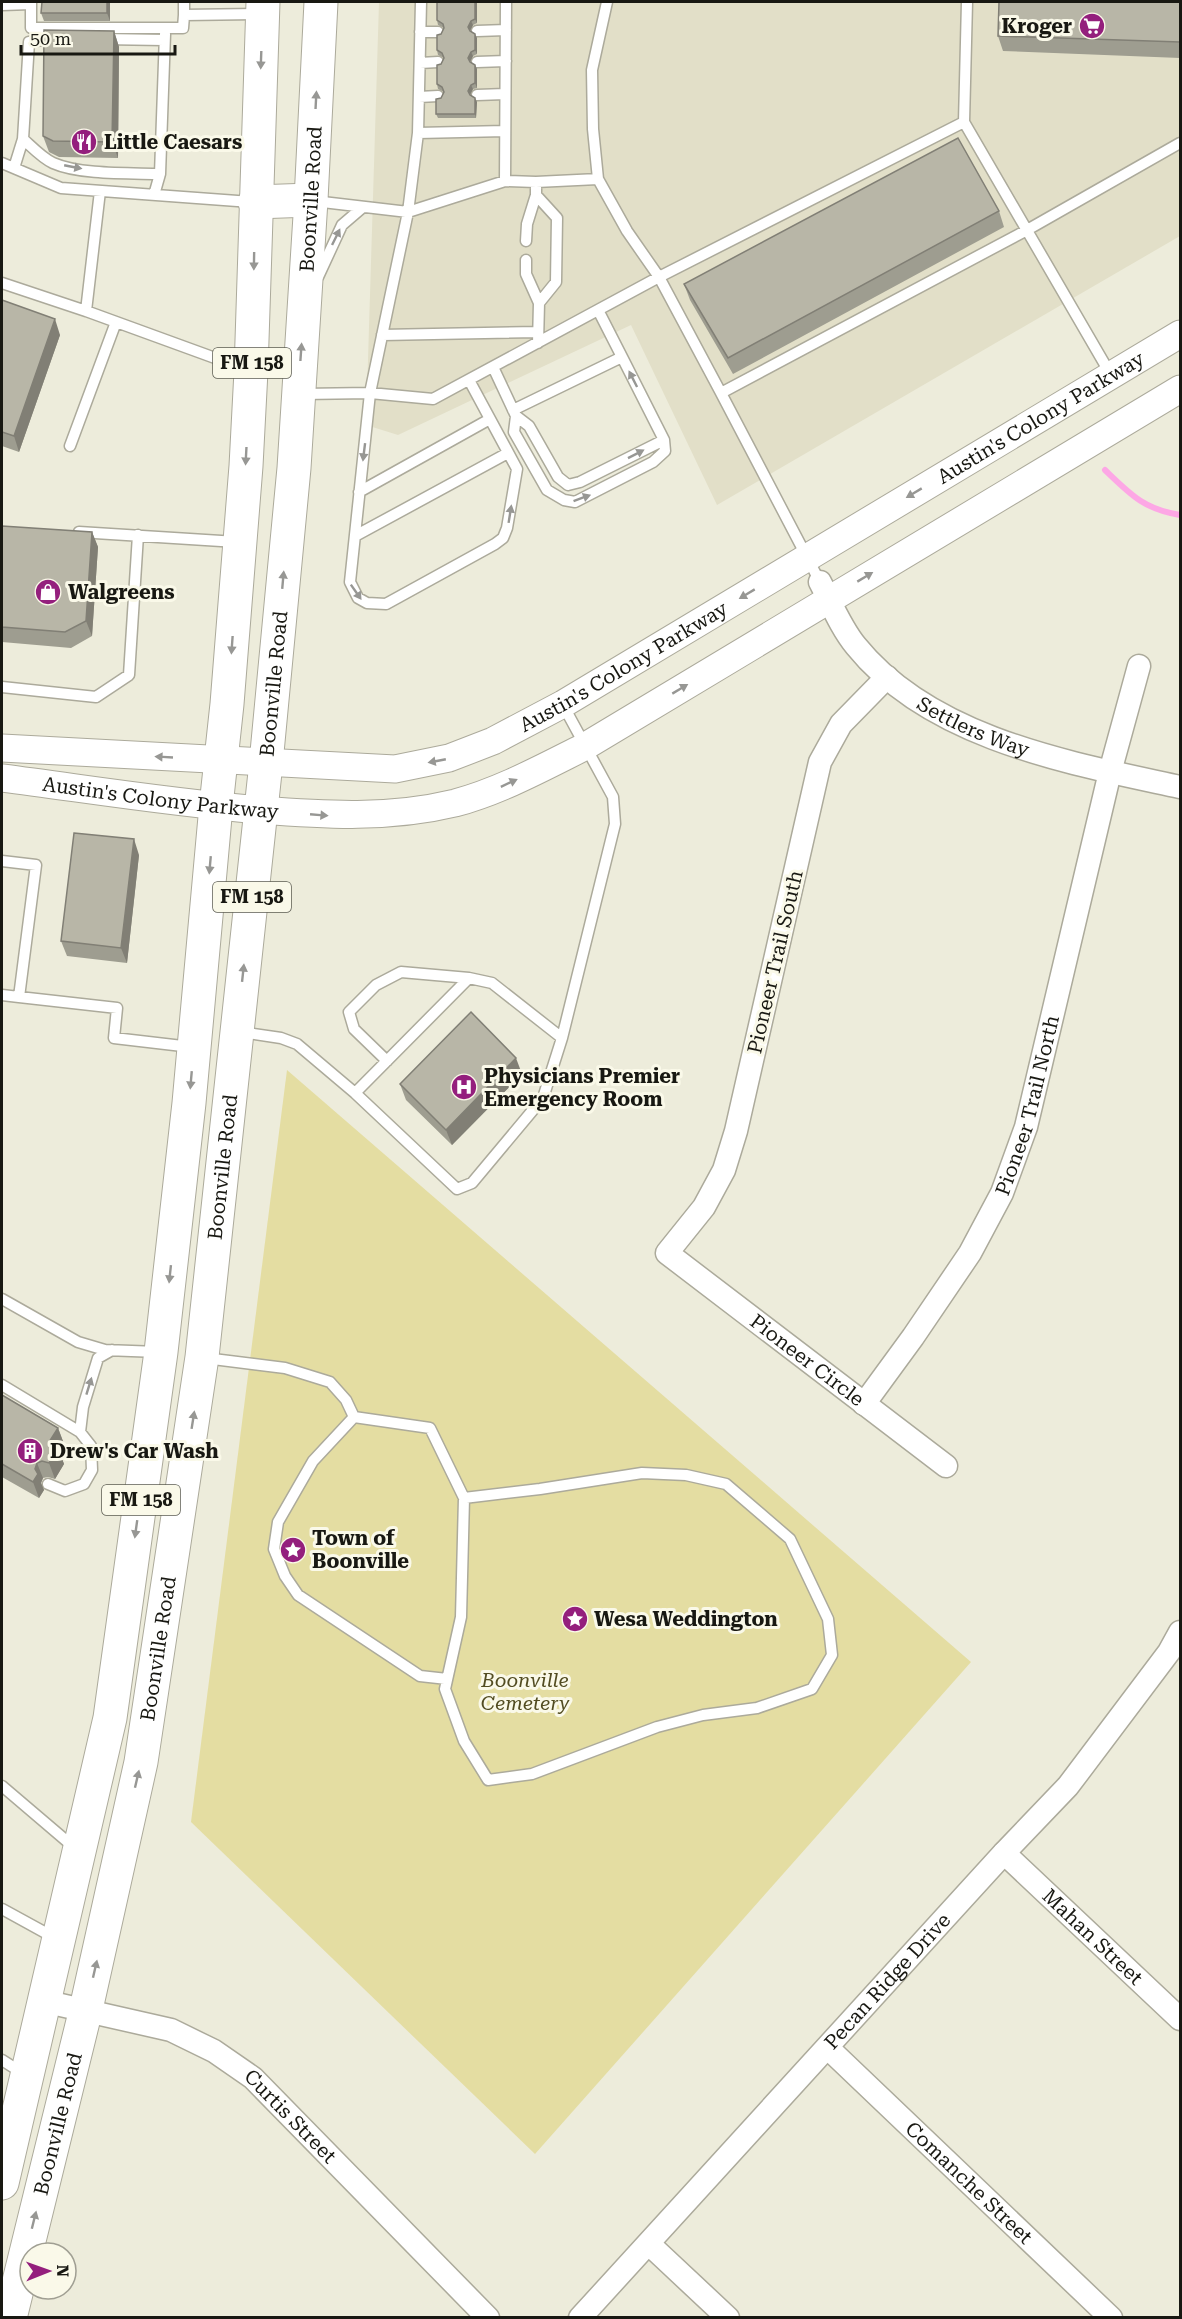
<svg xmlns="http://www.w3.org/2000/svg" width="1182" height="2319" font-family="'Roboto Serif',serif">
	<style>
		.built { fill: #e2dfc8 }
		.green { fill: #e4dda2 }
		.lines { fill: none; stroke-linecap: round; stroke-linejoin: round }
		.stream { stroke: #fda7e5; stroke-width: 6 }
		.service-casing { stroke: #acaa9b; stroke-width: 13 }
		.minor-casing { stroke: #acaa9b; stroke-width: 25 }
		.tertiary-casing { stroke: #acaa9b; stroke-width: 29 }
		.primary-casing { stroke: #acaa9b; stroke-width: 35 }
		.service { stroke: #fff; stroke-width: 10 }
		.minor { stroke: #fff; stroke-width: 22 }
		.tertiary { stroke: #fff; stroke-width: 27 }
		.primary { stroke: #fff; stroke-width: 33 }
		.wall { fill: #9e9d90 }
		.shaded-wall { fill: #817f75 }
		.building { fill: #b8b6a7; stroke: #817f75; stroke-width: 1.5 }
		.oneway { fill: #979794 }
		.labels { text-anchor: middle; stroke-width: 6; stroke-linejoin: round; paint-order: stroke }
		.shield { fill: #faf9e9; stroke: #5c5c52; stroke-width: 1.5 }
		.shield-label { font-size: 18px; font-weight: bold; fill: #181812 }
		.poi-label { font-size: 20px; font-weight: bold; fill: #181812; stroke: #faf9e9; text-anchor: start }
		.street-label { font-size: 20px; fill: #181812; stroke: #faf9e9 }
		.park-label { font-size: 20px; font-style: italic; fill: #524c21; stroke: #faf9e9 }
	</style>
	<rect width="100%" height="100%" fill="#edecdb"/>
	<path class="built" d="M379,2H1180V236L717,505L631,325L398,435L366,425Z"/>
	<path class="green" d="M287,1070L971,1662L535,2154L191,1822Z"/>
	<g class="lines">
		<path class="stream" d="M1105,470C1131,495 1144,509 1180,515"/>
		<g class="service-casing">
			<path id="service" d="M31,2V28H183L184,15
				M184,2V15L260,14
				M607,2L592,70L593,129L598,179L627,231L659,277L721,393
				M967,2L964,122L1111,375
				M2,5L31,4
				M477,31L506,30
				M420,32H438
				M102,39L164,40
				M477,62L506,61
				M420,63L438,62
				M477,95L505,94
				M419,97L438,96
				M418,133L505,131
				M23,139C32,147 42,158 53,163C80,175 130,173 160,174
				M2,163L61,188L251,202
				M14,168L23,139L29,42L56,38
				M505,181L506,2
				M536,182V195L557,218L556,282L539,303L538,343
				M100,191L86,311L248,370
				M154,195L160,174L165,34
				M314,201L408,212L418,133L421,2
				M526,241L527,224L536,195
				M526,260V274L539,303
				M318,277L342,225L363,207
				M2,283L86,311
				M382,335L538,332
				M493,367L516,416L529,426L558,477L568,485L580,482L664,440
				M469,380L517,469L507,528L503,538L495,544L386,604L367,603L358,598L350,582L370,393L408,212L505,181L536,182L598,179
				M302,394L370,393L433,399L659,277L964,122
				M513,410L622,357L598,310
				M516,416L514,432L547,490L564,500L575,502L653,462L665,451L664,440L622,357
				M70,446L116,322
				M359,492L490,419
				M79,532L237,542
				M355,536L508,453
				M820,582L721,393L1027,230L1180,143
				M2,687L96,697L129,675L138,535
				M2,861L36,865L19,997L117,1008L114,1038L191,1047
				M2,995L19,997
				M241,1032L281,1038L297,1044L355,1093L457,1189L472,1183L543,1098L562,1038L615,824L613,797L563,705
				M387,1061L354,1029L349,1012L376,985L401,972L469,978
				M355,1093L469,978L492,983L562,1038
				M2,1299L78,1342L105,1350L158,1352
				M205,1358L285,1368L330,1382L346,1400L354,1417
				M2,1385L80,1432L91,1446L92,1470L84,1484L65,1491L48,1484
				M354,1417L430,1428L464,1498L461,1617L445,1689L464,1741L488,1780L532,1774L657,1727L703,1715L757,1708L812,1689L832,1655L828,1619L790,1539L726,1484L686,1475L642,1473L540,1489L464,1498
				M354,1417L313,1461L278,1522L274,1549L285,1576L298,1595L420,1676L447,1679
				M80,1432L83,1407L98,1358L112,1350
				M2,1786L76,1849
				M2,1909L55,1938
				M2,2060L24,2074"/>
		</g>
		<g class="minor-casing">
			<g id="minor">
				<path id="s1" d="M820,582C831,603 841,628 856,646C931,739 1070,763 1180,787"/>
				<path id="s2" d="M887,677L841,724L820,762L736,1131L724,1170L704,1207L667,1253L946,1466"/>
				<path id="s3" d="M864,1404L913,1337L970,1253L1002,1193L1026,1127L1110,772L1139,666"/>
				<path id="s4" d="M1004,1853L1180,2019"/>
				<path id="s5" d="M43,2001L171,2030L214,2051L253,2078L488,2318"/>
				<path id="s6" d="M828,2048L1111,2318"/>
				<path d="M649,2244L728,2318"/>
				<path id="s7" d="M580,2318L1004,1853L1068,1786L1169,1652L1180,1632"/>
			</g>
		</g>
		<g class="tertiary-casing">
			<g id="tertiary">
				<path id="s8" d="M2,748L395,769L449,758L493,741L563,704L1180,334"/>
				<path id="s9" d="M2,778C87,789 173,803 260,810C326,815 389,819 455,803C500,791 542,768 584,747L1180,389"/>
			</g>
		</g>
		<g class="primary-casing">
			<g id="primary">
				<path d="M255,202L311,200"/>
				<path d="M2,2183L110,1718L161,1352L189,1103L216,806L227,704L246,466L251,371L263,2"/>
				<path id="s10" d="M10,2318L86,2009L141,1762L202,1357L266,763L294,468L311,200L321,2"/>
			</g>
		</g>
		<use href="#service" class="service"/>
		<use href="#minor" class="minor"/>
		<use href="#tertiary" class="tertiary"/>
		<use href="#primary" class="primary"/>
	</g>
	<path class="wall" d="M42,2H110V21H44L41,13Z
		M477,2V23L473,25L470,31L477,38V54L473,56L470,62L475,65L477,69V88L473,89L470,95L477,102L476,118H438L436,114L441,98L444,92L438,89L437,84L441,64L444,58L438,55L437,50L441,34L444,28L438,25L437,20Z
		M1180,2V58L1003,51L998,36Z
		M114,31L119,47L118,158L59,157L49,152L43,136Z
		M999,211L1004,227L733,374L690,300L684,284Z
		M2,300L60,335L19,452L2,446Z
		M2,526L92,532L98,547L92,636L71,648L2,642Z
		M139,855L127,963L67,956L61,941Z
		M522,1074L452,1145L406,1100L400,1084Z
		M2,1395L58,1428L64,1444L59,1451L64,1464L55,1479L48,1477L43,1478L41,1483L44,1490L39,1498L2,1477Z"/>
	<path class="shaded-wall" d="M107,2H110V21L107,13Z
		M475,2H477V23L475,19Z
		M471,21L473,25L470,31L468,27Z
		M114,31L119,47L118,158L112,142Z
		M475,34L477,38V54L475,50Z
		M471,52L473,56L470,62L468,58Z
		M475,65L477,69V88L475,83Z
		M471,85L473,89L470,95L468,91Z
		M475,98L477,102L476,118L475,114Z
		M55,319L60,335L19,452L14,436Z
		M92,532L98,547L92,636L86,621Z
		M134,839L139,855L127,963L121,948Z
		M516,1058L522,1074L452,1145L446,1130Z
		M58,1428L64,1444L59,1451L64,1464L55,1479L49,1463V1442Z
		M37,1463L43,1478L41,1483L44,1490L39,1498L33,1482L35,1469Z"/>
	<path class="building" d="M42,2H107V13H41Z
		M437,2H475V19L471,21L468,27L470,31L475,34V50L471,52L468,58L470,62L475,65V83L471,85L468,91L470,95L475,98V114H436V99L441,98L444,92L442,87L437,84V65L441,64L444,58L442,53L437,50V35L441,34L444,28L443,24L437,20Z
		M999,2H1180V42L998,36Z
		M44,30L114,31L112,142L53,141L43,136Z
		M958,138L999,211L728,358L684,284Z
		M2,300L55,319L14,436L2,432Z
		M2,526L92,532L86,621L65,632L2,627Z
		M74,833L134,839L121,948L61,941Z
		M471,1012L516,1058L446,1130L400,1084Z
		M2,1395L58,1428L49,1442L58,1449L49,1463L42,1461L37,1463L35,1469L38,1474L33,1482L2,1464Z"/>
	<defs><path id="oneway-solid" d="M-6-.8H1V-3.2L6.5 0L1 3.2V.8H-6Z" transform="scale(1.5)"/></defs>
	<g class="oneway">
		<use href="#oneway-solid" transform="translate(261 60) rotate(92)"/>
		<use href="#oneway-solid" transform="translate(316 100) rotate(-87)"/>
		<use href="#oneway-solid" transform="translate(73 167) rotate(11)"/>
		<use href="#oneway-solid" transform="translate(336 237) rotate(-64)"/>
		<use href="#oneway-solid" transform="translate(254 261) rotate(91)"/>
		<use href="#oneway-solid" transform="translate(301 352) rotate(-86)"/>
		<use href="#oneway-solid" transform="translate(633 379) rotate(-117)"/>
		<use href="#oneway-solid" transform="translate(364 452) rotate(97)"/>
		<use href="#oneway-solid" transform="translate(636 454) rotate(-27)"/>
		<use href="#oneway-solid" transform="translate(246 456) rotate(93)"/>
		<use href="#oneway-solid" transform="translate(914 493) rotate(149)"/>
		<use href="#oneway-solid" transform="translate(582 498) rotate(-20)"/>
		<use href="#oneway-solid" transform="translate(510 514) rotate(-81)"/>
		<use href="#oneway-solid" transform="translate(865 577) rotate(-31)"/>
		<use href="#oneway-solid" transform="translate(283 580) rotate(-85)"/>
		<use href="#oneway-solid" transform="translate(356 592) rotate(55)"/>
		<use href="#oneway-solid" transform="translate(747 594) rotate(149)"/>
		<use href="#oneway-solid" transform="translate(232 645) rotate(94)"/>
		<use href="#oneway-solid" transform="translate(680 689) rotate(-31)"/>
		<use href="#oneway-solid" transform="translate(164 757) rotate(-177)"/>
		<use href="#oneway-solid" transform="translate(437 761) rotate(169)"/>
		<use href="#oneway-solid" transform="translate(509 783) rotate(-25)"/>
		<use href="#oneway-solid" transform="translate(319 815) rotate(5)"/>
		<use href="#oneway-solid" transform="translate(210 865) rotate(95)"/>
		<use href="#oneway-solid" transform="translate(243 973) rotate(-84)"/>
		<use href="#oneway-solid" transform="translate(191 1080) rotate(95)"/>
		<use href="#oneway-solid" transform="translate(170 1274) rotate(96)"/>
		<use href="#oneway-solid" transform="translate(89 1386) rotate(-73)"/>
		<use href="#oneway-solid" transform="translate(193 1420) rotate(-81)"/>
		<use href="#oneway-solid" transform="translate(136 1529) rotate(98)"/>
		<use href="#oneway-solid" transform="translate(137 1779) rotate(-77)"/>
		<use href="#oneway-solid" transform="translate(95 1969) rotate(-77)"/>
		<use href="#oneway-solid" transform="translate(34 2220) rotate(-76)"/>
	</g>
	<defs>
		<g id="supermarket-disc" transform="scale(1.35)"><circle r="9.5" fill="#941f7d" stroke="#faf9e9"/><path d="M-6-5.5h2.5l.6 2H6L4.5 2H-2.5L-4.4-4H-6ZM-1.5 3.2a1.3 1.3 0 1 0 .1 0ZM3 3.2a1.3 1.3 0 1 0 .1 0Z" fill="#fff"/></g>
		<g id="restaurant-disc" transform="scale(1.35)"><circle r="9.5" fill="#941f7d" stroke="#faf9e9"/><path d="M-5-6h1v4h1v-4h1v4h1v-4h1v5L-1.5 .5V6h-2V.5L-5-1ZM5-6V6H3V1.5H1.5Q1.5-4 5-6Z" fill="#fff"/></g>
		<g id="shop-disc" transform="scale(1.35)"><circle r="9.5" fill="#941f7d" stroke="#faf9e9"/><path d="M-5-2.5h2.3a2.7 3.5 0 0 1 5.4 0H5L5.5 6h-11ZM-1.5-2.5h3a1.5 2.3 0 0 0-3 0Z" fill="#fff"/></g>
		<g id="hospital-disc" transform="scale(1.35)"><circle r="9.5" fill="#941f7d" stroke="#faf9e9"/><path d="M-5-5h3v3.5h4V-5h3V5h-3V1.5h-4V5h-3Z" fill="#fff"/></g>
		<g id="building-disc" transform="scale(1.35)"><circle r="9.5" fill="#941f7d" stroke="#faf9e9"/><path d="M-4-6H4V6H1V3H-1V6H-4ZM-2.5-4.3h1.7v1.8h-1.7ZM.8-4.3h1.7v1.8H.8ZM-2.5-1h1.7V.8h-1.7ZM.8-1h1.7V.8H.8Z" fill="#fff"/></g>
		<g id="sight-disc" transform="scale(1.35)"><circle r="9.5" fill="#941f7d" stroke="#faf9e9"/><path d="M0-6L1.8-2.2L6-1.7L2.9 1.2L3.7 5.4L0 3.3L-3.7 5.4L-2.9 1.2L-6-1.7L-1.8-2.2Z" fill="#fff"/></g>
	</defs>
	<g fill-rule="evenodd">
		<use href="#supermarket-disc" x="1092" y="26"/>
		<use href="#restaurant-disc" x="84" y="142"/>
		<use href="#shop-disc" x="48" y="592"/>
		<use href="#hospital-disc" x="464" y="1087"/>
		<use href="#building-disc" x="30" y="1451"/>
		<use href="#sight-disc" x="293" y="1550"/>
		<use href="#sight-disc" x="575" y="1619"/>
	</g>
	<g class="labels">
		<g class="shield">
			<rect x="213" y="348" width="78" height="30" rx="4.5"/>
			<rect x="213" y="882" width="78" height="30" rx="4.5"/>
			<rect x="102" y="1485" width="78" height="30" rx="4.5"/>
		</g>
		<g class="shield-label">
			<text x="252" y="369">FM 158</text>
			<text x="252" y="903">FM 158</text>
			<text x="141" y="1506">FM 158</text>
		</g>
		<g class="poi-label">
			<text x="1072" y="33" text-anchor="end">Kroger</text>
			<text x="104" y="149">Little Caesars</text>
			<text x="68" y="599">Walgreens</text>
			<text x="484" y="1083">Physicians Premier<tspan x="484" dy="23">Emergency Room</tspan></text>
			<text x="50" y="1458">Drew's Car Wash</text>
			<text x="312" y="1545">Town of<tspan x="312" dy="23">Boonville</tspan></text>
			<text x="594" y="1626">Wesa Weddington</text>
		</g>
		<g class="street-label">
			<text dy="7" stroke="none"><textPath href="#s10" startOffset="2144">Boonville Road</textPath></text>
			<text dy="7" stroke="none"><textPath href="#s8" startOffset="1132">Austin's Colony Parkway</textPath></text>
			<text dy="7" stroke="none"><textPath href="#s8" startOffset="646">Austin's Colony Parkway</textPath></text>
			<text dy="7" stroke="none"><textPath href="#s10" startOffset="1658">Boonville Road</textPath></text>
			<text dy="7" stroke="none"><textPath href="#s1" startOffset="218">Settlers Way</textPath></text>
			<text dy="7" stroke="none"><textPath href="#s9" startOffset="160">Austin's Colony Parkway</textPath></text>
			<text transform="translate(775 962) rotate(-77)" y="7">Pioneer Trail South</text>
			<text dy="7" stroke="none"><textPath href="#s3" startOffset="344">Pioneer Trail North</textPath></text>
			<text dy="7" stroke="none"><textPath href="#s10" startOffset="1172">Boonville Road</textPath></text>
			<text dy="7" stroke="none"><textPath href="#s2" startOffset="806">Pioneer Circle</textPath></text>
			<text dy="7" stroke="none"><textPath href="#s10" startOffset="686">Boonville Road</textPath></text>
			<text dy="7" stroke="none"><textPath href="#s4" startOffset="122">Mahan Street</textPath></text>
			<text dy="7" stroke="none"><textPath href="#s7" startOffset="456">Pecan Ridge Drive</textPath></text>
			<text dy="7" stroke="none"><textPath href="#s5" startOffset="280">Curtis Street</textPath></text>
			<text dy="7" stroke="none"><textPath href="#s10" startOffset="200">Boonville Road</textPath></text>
			<text dy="7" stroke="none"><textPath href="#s6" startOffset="195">Comanche Street</textPath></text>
		</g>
		<g class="park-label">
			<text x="525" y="1687">Boonville<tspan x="525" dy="23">Cemetery</tspan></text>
		</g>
	</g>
	<rect width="1182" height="2319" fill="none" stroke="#181812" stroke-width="6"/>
	<g transform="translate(48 2271) rotate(89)"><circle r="28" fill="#faf9e9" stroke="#a09f93" stroke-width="1.5"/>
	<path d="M0-4.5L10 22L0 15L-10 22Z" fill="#941f7d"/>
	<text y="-9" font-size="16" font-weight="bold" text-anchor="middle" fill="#181812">N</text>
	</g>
	<path d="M21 45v9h154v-9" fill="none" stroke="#181812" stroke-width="3"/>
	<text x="30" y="45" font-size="18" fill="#181812" stroke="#faf9e9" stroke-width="4.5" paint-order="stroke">50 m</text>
</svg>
